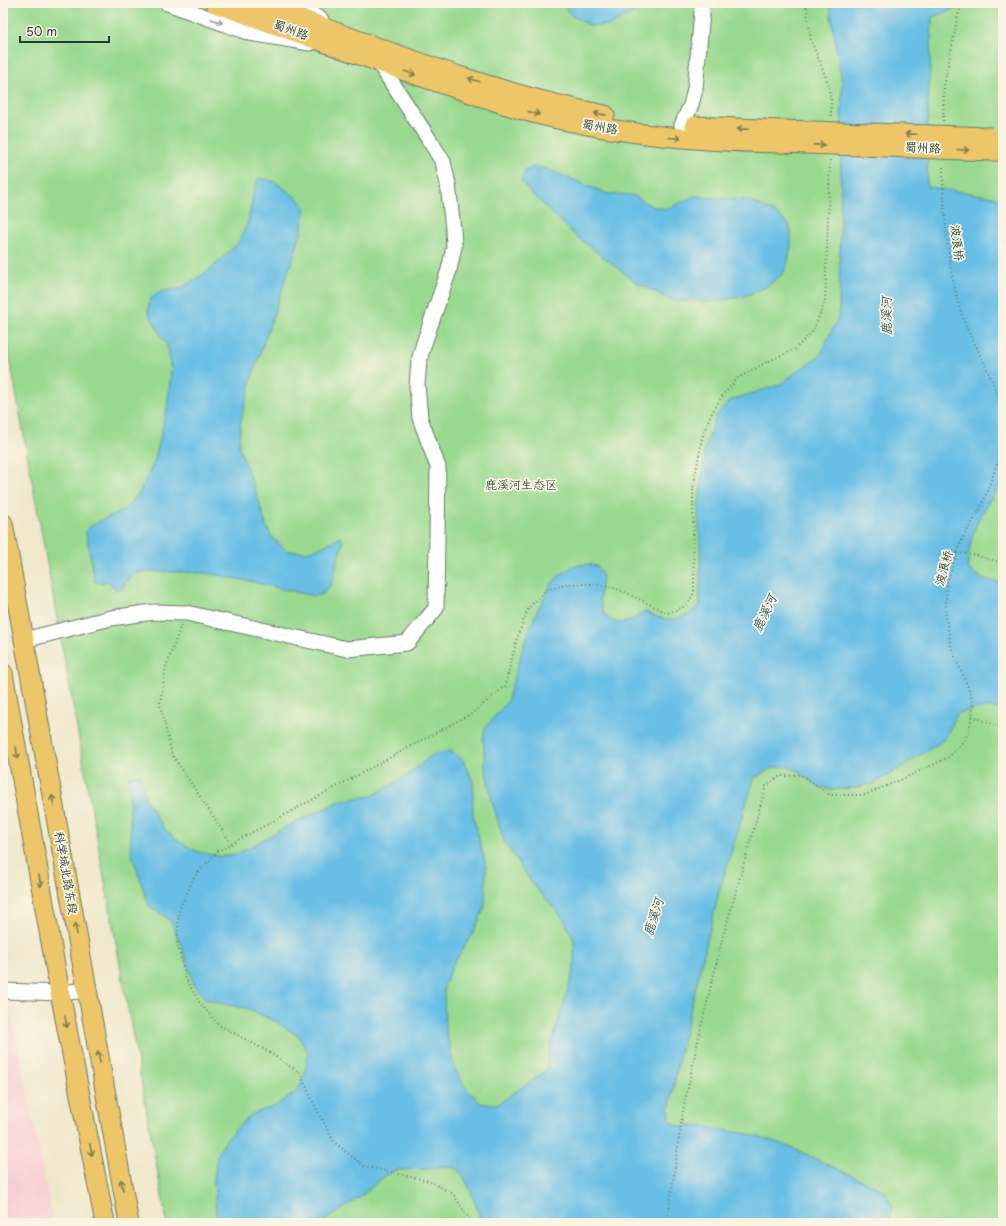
<svg xmlns="http://www.w3.org/2000/svg" width="1006" height="1226" font-family="'Playpen Sans','LXGW WenKai TC',sans-serif">
	<style>
		.built { fill: #f7cfd2 }
		.green { fill: #99d98f; stroke: #5c8b62 }
		.water { fill: #68bee5; stroke: #447e8c }
		.lines { fill: none; stroke-linecap: round; stroke-linejoin: round }
		.minor-casing { stroke: #687969; stroke-width: 17 }
		.major-casing { stroke: #687969; stroke-width: 21 }
		.path { stroke: #687969; stroke-width: 2; stroke-dasharray: 1 3; stroke-linecap: butt }
		.minor { stroke: #fff; stroke-width: 15 }
		.major { stroke: #ecc669; stroke-width: 19 }
		.minor-bridge-casing { stroke: #687969; stroke-width: 17; stroke-linecap: butt }
		.major-bridge-casing { stroke: #687969; stroke-width: 21; stroke-linecap: butt }
		.path-bridge { stroke: #687969; stroke-width: 2; stroke-dasharray: 1 3; stroke-linecap: butt }
		.minor-bridge { stroke: #fff; stroke-width: 15 }
		.major-bridge { stroke: #ecc669; stroke-width: 19 }
		.oneway { stroke: #8f9e9a }
		.oneway2 { stroke: #7b7b4c }
		.labels { text-anchor: middle; stroke-width: 3.5; stroke-linejoin: round; paint-order: stroke }
		.street-label { font-size: 12px; fill: #1f3d34; stroke: #fcf5e5 }
		.park-label { font-size: 12px; fill: #375c46; stroke: #fcf5e5 }
		.water-label { font-size: 13px; font-style: italic; fill: #315d60; stroke: #fcf5e5 }
	</style>
	<rect width="100%" height="100%" fill="#fcf5e5"/>
	<filter id="ink" filterUnits="userSpaceOnUse"><feTurbulence type="fractalNoise" baseFrequency=".025" numOctaves="2"/><feDisplacementMap in="SourceGraphic" scale="8" xChannelSelector="R" yChannelSelector="G"/><feConvolveMatrix kernelMatrix="1 2 1 2 8 2 1 2 1" color-interpolation-filters="sRGB"/></filter>
	<filter id="wash" filterUnits="userSpaceOnUse"><feTurbulence type="fractalNoise" baseFrequency=".012" numOctaves="4" result="noise"/><feDisplacementMap in="SourceGraphic" scale="16" xChannelSelector="R" yChannelSelector="G"/><feGaussianBlur stdDeviation="0.9" result="paint"/><feColorMatrix in="noise" values="0 0 0 0 0 0 0 0 0 0 0 0 0 0 0 0 0 1.4 0 .05"/><feComposite in="paint" operator="in"/></filter>
	<g filter="url(#wash)">
		<rect width="100%" height="100%" fill="#efe8cb"/>
		<path class="built" d="M3,1007H10L53,1221L35,1223H3Z"/>
		<path class="green" d="M3,3H1003V1223H167L3,321Z"/>
		<path class="water" d="M561,3H648L611,25L591,26L571,15Z
			M829,3H966L964,6L932,17L928,117L927,187L1003,198V485C981,506 967,539 968,569L984,580L1003,583V710C986,705 973,709 957,714L945,739L894,772L873,784L851,788L831,790L817,786L797,770L785,766L772,768L761,774L754,779L720,888L680,1052L669,1111L671,1122L680,1126L692,1125L748,1134L783,1144L885,1191L893,1207L889,1221L886,1223H482L470,1189L462,1174L455,1168L443,1166L429,1169L396,1170L386,1175L360,1197L321,1223H219L216,1214L214,1179L217,1156L227,1138L252,1114L275,1106L298,1091L305,1074L308,1054L300,1037L280,1024L249,1009L218,1003L205,998L195,987L180,942L170,920L149,906L131,851L129,776L140,775L146,800L165,830L181,843L198,852L219,856L237,854L290,825L342,800L372,796L408,775L432,755L451,751L463,760L473,782V815L486,866L485,906L475,929L451,968L444,987L445,1027L454,1067L465,1087L481,1104H498L546,1071L550,1049L574,969V940L563,918L531,882L504,841L492,801L485,766L483,739L485,728L507,702L525,641L537,611L552,583L560,575L573,566L588,564L597,566L603,576C602,583 600,591 600,598C601,615 612,627 629,621C634,620 638,614 645,612C670,622 679,624 700,605V540L698,513L705,448L716,416L731,400L779,385L820,355L839,316L842,83Z
			M534,167L547,169L608,194L633,195L651,206L666,209L695,196L747,200L774,212L789,225L791,231V246L788,262L783,274L766,287L745,296L713,302L674,301L637,283L575,235L532,194L521,181L526,170Z
			M259,178L274,181L301,201L305,208L301,234L252,377L240,424L239,447L260,504L266,526L273,538L287,551L306,552L322,547L340,537L343,541L331,584L323,594L314,596L253,582L206,573L142,571L127,579L122,590L115,589L110,582H95L86,531L92,525L124,510L138,495L155,460L167,408L171,373L168,348L148,312L150,299L160,292L180,289L211,269L238,243L248,222L255,186Z"/>
	</g>
	<g filter="url(#ink)">
		<g class="lines">
			<g class="minor-casing">
				<path id="minor" d="M167,3L250,33L310,43
					M293,3L321,20
					M682,125L691,105L695,89
					M24,640L111,618L153,612L186,613L347,649L407,643L436,608L438,467L420,418L417,385L419,361L424,343L449,270L454,247L453,229L448,184L443,162L432,144L379,63
					M3,991L60,993L87,990"/>
			</g>
			<g class="major-casing">
				<path id="major" d="M215,3C292,30 368,59 446,85C486,98 526,113 567,121C637,136 709,142 780,143
					M257,3C371,44 485,92 605,115
					M695,126L782,130
					M991,151H1003
					M3,523L129,1223
					M3,673L60,993L105,1223"/>
			</g>
			<path class="path" d="M943,121L944,86L958,15L963,3
				M943,176V164
				M957,553L974,555L1003,563
				M181,625L166,667L160,704L172,755L231,843
				M972,716L1003,728
				M472,1223L453,1194L429,1181L364,1166L334,1142L315,1106L300,1073L267,1051L219,1025L200,1003L186,979L177,943L179,911L194,877L218,851L474,712L505,686L517,638L528,609L546,590L569,584H596L614,588L627,593L667,613C682,609 689,606 694,591L693,489L702,438L710,416L723,395L738,378L763,364L795,349L813,331L821,312
				M667,1223L683,1110L699,1036L722,940L766,786L780,776L801,775L830,795H865L905,778L947,758L959,747L968,734L972,716L973,704L970,692L951,647L946,619V602L947,582L962,539L981,508L998,462L1003,436"/>
			<use href="#minor" class="minor"/>
			<use href="#major" class="major"/>
			<g class="minor-bridge-casing">
				<path id="minor-bridge" d="M695,89L702,12"/>
			</g>
			<g class="major-bridge-casing">
				<path id="major-bridge" d="M782,130L991,137
					M780,143L991,151"/>
			</g>
			<path class="path-bridge" d="M806,3L811,40L828,83L831,100V116
				M943,176C945,225 948,275 964,321C967,330 972,338 976,346C988,371 1000,394 1003,423
				M821,312L825,301L830,160"/>
			<use href="#minor-bridge" class="minor-bridge"/>
			<use href="#major-bridge" class="major-bridge"/>
		</g>
		<defs><path id="oneway-shaft" d="M-6 0H5M1.5-3L5.5 0L1.5 3" fill="none" stroke-width="1.6" stroke-linecap="round" stroke-linejoin="round"/></defs>
		<use class="oneway" href="#oneway-shaft" transform="translate(217 21) rotate(20)"/>
		<g class="oneway2">
			<use href="#oneway-shaft" transform="translate(410 73) rotate(18)"/>
			<use href="#oneway-shaft" transform="translate(474 80) rotate(-162)"/>
			<use href="#oneway-shaft" transform="translate(534 113) rotate(15)"/>
			<use href="#oneway-shaft" transform="translate(600 114) rotate(-169)"/>
			<use href="#oneway-shaft" transform="translate(743 129) rotate(-178)"/>
			<use href="#oneway-shaft" transform="translate(911 134) rotate(-178)"/>
			<use href="#oneway-shaft" transform="translate(675 138) rotate(5)"/>
			<use href="#oneway-shaft" transform="translate(819 145) rotate(2)"/>
			<use href="#oneway-shaft" transform="translate(963 150) rotate(2)"/>
			<use href="#oneway-shaft" transform="translate(17 753) rotate(80)"/>
			<use href="#oneway-shaft" transform="translate(53 801) rotate(-100)"/>
			<use href="#oneway-shaft" transform="translate(40 881) rotate(80)"/>
			<use href="#oneway-shaft" transform="translate(76 929) rotate(-100)"/>
			<use href="#oneway-shaft" transform="translate(66 1022) rotate(79)"/>
			<use href="#oneway-shaft" transform="translate(99 1057) rotate(-100)"/>
			<use href="#oneway-shaft" transform="translate(91 1150) rotate(79)"/>
			<use href="#oneway-shaft" transform="translate(122 1185) rotate(-100)"/>
		</g>
	</g>
	<g class="labels">
		<g class="street-label">
			<text transform="translate(291 30) rotate(20)" y="4">蜀州路</text>
			<text transform="translate(600 127) rotate(10)" y="4">蜀州路</text>
			<text transform="translate(923 148) rotate(2)" y="4">蜀州路</text>
			<text transform="translate(957 243) rotate(83)" y="4">波浪桥</text>
			<text transform="translate(944 568) rotate(-75)" y="4">波浪桥</text>
			<text transform="translate(66 873) rotate(80)" y="4">科学城北路东段</text>
		</g>
		<g class="park-label">
			<text x="521" y="489">鹿溪河生态区</text>
		</g>
		<g class="water-label">
			<text transform="translate(886 316) rotate(-91)" y="5">鹿溪河</text>
			<text transform="translate(764 613) rotate(-64)" y="5">鹿溪河</text>
			<text transform="translate(653 917) rotate(-72)" y="5">鹿溪河</text>
		</g>
	</g>
	<rect width="1006" height="1226" fill="none" stroke="#fcf5e5" stroke-width="16"/>
	<path d="M20 36v6h89v-6" fill="none" stroke="#1f3d34" stroke-width="2"/>
	<text x="26" y="36" font-size="12" fill="#1f3d34" stroke="#fcf5e5" stroke-width="3" paint-order="stroke">50 m</text>
</svg>
